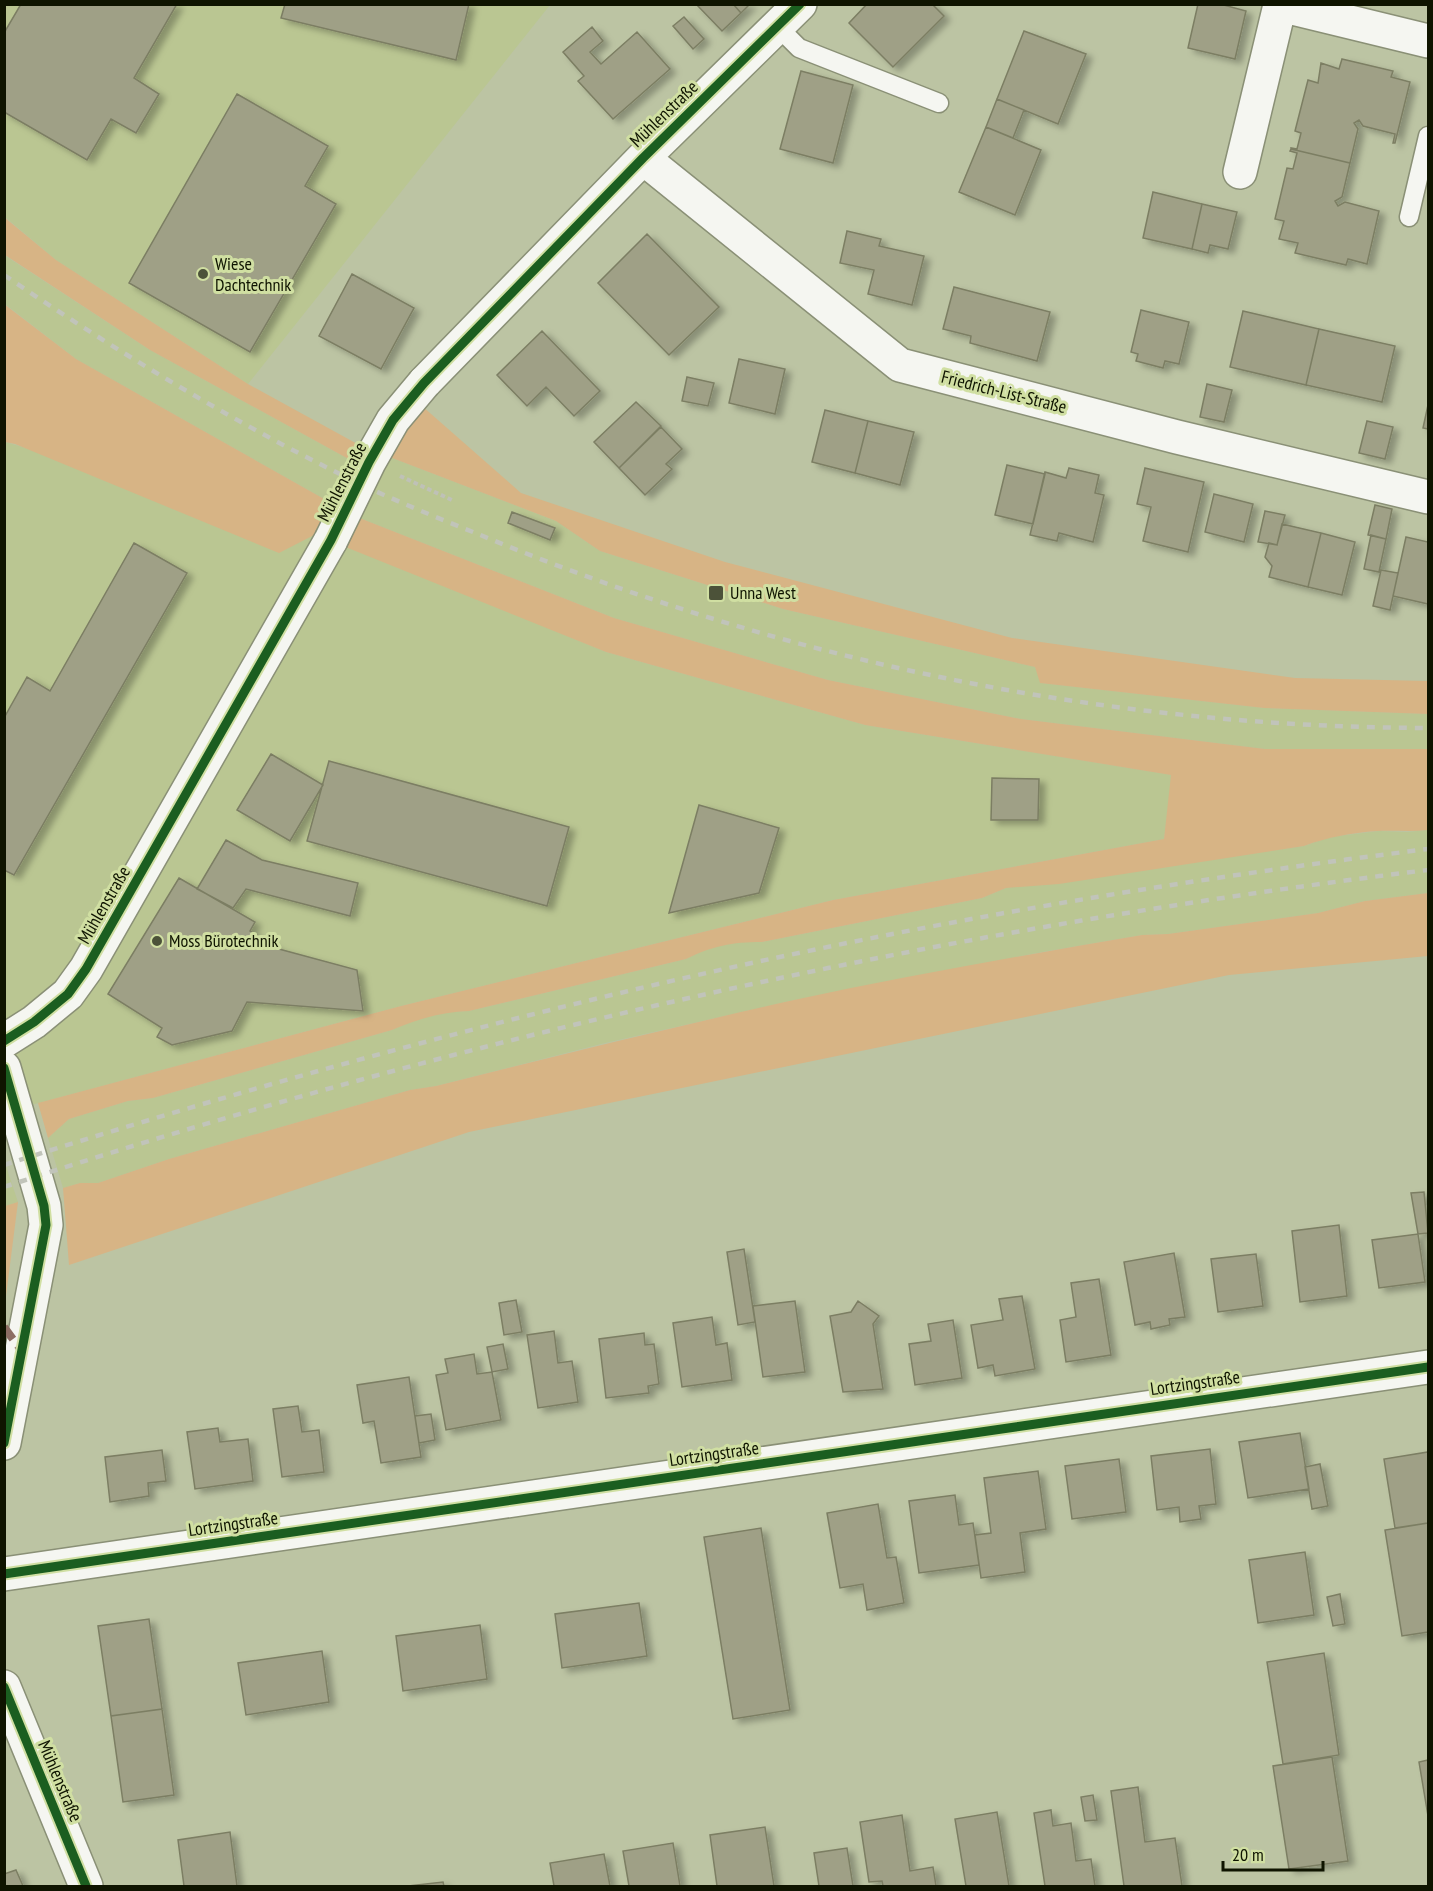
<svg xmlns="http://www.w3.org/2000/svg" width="1433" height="1891" font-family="'PT Sans Narrow',sans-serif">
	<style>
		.built { fill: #bac692 }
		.green { fill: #d7b485 }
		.building { fill: #9fa086; stroke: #7c7e63; stroke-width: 1.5; filter: url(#shadow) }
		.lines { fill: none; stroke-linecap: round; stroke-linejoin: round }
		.service-casing { stroke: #8a9076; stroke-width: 21 }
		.minor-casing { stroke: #8a9076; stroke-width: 36 }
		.path { stroke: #bfc1b7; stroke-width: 4; stroke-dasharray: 4.5 3; stroke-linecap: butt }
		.service { stroke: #f5f6f1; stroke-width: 18 }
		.minor { stroke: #f5f6f1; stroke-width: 33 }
		.rail { stroke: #c1c4ba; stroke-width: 4.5; stroke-dasharray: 8 8; stroke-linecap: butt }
		.minor-bridge-casing { stroke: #8a9076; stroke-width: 36; stroke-linecap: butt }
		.minor-bridge { stroke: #f5f6f1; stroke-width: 33 }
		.quiet { stroke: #8d6e63; stroke-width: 8; stroke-dasharray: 15 8; stroke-linecap: butt }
		.cycleway-casing { stroke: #d0dfa2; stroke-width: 13 }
		.cycleway { stroke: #1b5e20; stroke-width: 9 }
		.poi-dot { fill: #4c5239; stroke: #d0dfa2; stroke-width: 2 }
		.labels { text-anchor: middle; stroke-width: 6; stroke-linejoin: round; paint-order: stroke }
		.street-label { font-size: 18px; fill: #0f1400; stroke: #d0dfa2 }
		.poi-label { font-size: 18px; fill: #0f1400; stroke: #d0dfa2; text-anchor: start }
	</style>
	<defs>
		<filter id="shadow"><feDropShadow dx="6" dy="4" stdDeviation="3" flood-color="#0004"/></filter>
	</defs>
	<rect width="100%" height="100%" fill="#bcc4a3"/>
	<path class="built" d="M4,5H550L248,384L56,260L5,217Z
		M4,255L150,350L354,462L333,504L76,359L5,304Z
		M5,442L318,533L606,652L865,725L1172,775L1164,839L833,900L401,1006L5,1112Z
		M387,456L556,521L600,551L783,609L1035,667L1041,683L1264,708L1428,714V749H1265L1021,719L828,680L614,618L357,517Z
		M1428,830V893L1365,901L1318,913L1168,934L1142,935L1042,952L795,1000L605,1043L436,1086L410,1090L169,1159L98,1183H80L63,1188L48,1138L69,1119L128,1101L153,1098L392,1030L416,1019L444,1012L469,1011L686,959L710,947L736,942H762L982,898L1006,888L1304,846L1330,837L1379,831L1407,832Z
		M4,1160L18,1202L5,1206H4Z"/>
	<path class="green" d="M4,217L56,260L248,384L361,446L354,462L150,350L5,255Z
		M4,304L76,359L333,504L318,533L279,553L15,444L5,442Z
		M422,406L521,493L725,562L1012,638L1295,678L1428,681V714L1264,708L1040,683L1035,667L783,609L600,551L556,521L387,456Z
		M357,517L614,618L828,680L1021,719L1265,749H1428V830C1411,832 1394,830 1377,831C1351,833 1328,837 1304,846L1059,884L1006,888L982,898L762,942C731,942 713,946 686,959L469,1011C441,1012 418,1019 392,1030L153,1098L128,1101L69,1119L48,1138L38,1103L401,1006L833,900L1164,839L1171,775L865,725L606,652L343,546Z
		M1428,893V956L1229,975L469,1132L69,1265L63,1188L80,1183H98L169,1159L410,1090L436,1086C555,1056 674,1027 794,1000C909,975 1026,955 1142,935L1168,934L1318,913L1365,901Z
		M18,1202L6,1296H5V1206Z"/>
	<path class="building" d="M21,4H177L134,78L159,94L136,133L111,119L87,160L4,112V33Z
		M285,4H469L456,60L281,18Z
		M696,4H733L741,13L722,31Z
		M733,4H750L741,13Z
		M867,4H932L944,16L893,67L849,23Z
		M1198,4H1220L1246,11L1235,59L1188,48Z
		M684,17L704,39L693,49L673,26Z
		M592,27L603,41L590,52L601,64L637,32L670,69L613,119L578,81L584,76L563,52Z
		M1024,31L1086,54L1058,124L997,99Z
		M1342,59L1393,71L1391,77L1410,82L1395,143H1393L1395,134L1363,126L1359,120L1354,123L1358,129L1350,163L1291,149V148L1297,149L1301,133L1295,131L1308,80L1318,83L1321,63L1339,69Z
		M801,71L853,85L833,163L780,149Z
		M237,94L328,146L305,186L336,204L250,352L129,283Z
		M997,99L1024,110L1013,138L986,127Z
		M986,127L1041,150L1015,215L959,192Z
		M1291,149L1350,163L1342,197L1335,201L1338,206L1345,202L1379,211L1367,264L1348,259L1346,265L1295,253L1298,243L1279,239L1284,221L1275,219L1287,168L1293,169L1297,153L1290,151Z
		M1153,192L1202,204L1192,249L1143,238Z
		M1202,204L1237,212L1228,249L1210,245L1208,253L1192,249Z
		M847,231L881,239L879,246L924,256L912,305L868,294L874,270L840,263Z
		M647,234L719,307L669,355L598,283Z
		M352,274L414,308L381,369L319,336Z
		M954,287L1050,312L1037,361L970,343L971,336L943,329Z
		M1141,310L1189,322L1179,364L1165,361L1163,368L1136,361L1138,354L1131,352Z
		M1243,311L1319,329L1306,385L1230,367Z
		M1319,329L1395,346L1382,402L1306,385Z
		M542,331L600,391L574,416L546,387L527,406L497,375Z
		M739,359L785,369L775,414L729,403Z
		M687,377L714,383L708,406L682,401Z
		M1207,384L1232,390L1224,422L1200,417Z
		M636,402L661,426L619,468L594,442Z
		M1428,405V429L1423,428Z
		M825,410L868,421L855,473L812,462Z
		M868,421L914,432L900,485L855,473Z
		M1367,421L1393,427L1385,459L1359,453Z
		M661,427L682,449L666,464L672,469L645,495L619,468Z
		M1007,465L1045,474L1033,524L995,515Z
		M1069,468L1099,475L1095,493L1104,495L1093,542L1059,533L1057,541L1030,535L1045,472L1066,478Z
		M1145,468L1204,482L1188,552L1143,541L1151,507L1137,504Z
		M1214,494L1253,504L1244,542L1205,532Z
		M1375,505L1392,509L1386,539L1368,535Z
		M1265,511L1285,515L1277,545L1258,542Z
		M512,512L555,528L550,540L508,523Z
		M1282,524L1321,533L1308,587L1269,577L1272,566L1265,557L1269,543L1277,545Z
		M1321,533L1355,542L1342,595L1308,587Z
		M1371,535L1386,539L1379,572L1364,569Z
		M1406,537L1428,542V604L1393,596Z
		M134,543L187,573L14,875L4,870V718L27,677L50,691Z
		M1381,570L1398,573L1390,610L1373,606Z
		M271,754L323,785L290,841L237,810Z
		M329,761L569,827L547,906L307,841Z
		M992,778L1039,779L1038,820H991Z
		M699,805L779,828L759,893L669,913Z
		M226,840L262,860L358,883L350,916L246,889L233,908L197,889Z
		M179,878L255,922L250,931L279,949L357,970L363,1011L247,1002L232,1031L172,1045L157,1037L162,1028L108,994Z
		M1424,1192L1428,1233L1418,1234L1411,1193Z
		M1339,1225L1347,1296L1300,1302L1292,1231Z
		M1418,1234L1425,1282L1379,1288L1372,1240Z
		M744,1249L755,1322L738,1325L727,1252Z
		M1174,1253L1185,1317L1169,1319L1170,1325L1151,1329L1150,1322L1135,1325L1124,1262Z
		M1256,1254L1263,1306L1218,1312L1211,1259Z
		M1099,1279L1111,1355L1066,1362L1060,1320L1076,1317L1071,1283Z
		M1022,1296L1035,1369L995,1376L993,1365L978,1368L971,1325L1003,1320L999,1299Z
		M516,1300L522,1332L504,1335L499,1303Z
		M795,1301L805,1372L763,1377L753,1306Z
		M858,1301L879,1316L873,1324L883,1389L843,1392L830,1316L851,1312Z
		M712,1317L716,1345L727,1343L732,1380L682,1387L673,1323Z
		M953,1320L962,1378L915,1385L909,1344L931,1341L928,1324Z
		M554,1331L558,1363L572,1361L578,1402L538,1408L527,1335Z
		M644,1333L645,1345L654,1344L659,1384L648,1386L649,1393L606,1398L599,1339Z
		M503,1344L508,1369L492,1372L487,1347Z
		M474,1354L477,1374L492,1372L501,1420L446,1430L436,1375L448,1373L445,1359Z
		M409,1377L421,1457L381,1463L374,1421L363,1423L357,1385Z
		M298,1406L302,1432L319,1430L324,1472L282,1477L273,1409Z
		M431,1414L435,1440L419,1443L415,1416Z
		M218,1428L220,1442L248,1439L253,1481L195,1489L187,1432Z
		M1300,1433L1309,1489L1248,1498L1239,1442Z
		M1210,1449L1216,1504L1199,1506L1201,1519L1180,1522L1179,1507L1157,1510L1151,1456Z
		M162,1450L166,1481L148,1483L149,1496L110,1502L105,1457Z
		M1428,1452V1523L1395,1528L1384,1459Z
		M1119,1459L1126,1512L1072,1519L1065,1466Z
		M1320,1464L1328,1506L1312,1509L1305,1467Z
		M1038,1471L1046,1529L1020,1533L1025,1572L981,1578L975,1535L991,1533L984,1478Z
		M955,1495L959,1525L973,1523L979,1565L919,1573L909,1501Z
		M878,1504L887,1558L896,1557L904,1603L867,1610L863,1584L840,1588L827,1513Z
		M1428,1523V1632L1402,1636L1385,1530Z
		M761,1528L790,1710L733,1719L704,1537Z
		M1305,1552L1314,1615L1258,1623L1249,1560Z
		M1340,1594L1345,1624L1333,1626L1327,1597Z
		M639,1603L647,1656L562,1668L555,1614Z
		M149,1619L162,1709L111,1716L98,1626Z
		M480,1625L487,1679L403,1691L396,1636Z
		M322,1651L329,1702L246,1715L238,1663Z
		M1324,1653L1339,1755L1283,1764L1267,1662Z
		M162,1709L174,1795L123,1802L111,1716Z
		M1332,1757L1348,1861L1289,1869L1273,1766Z
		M1428,1760V1816L1419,1762Z
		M1138,1787L1145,1842L1175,1838L1182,1886H1124L1111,1791Z
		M1093,1795L1097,1820L1085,1821L1081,1797Z
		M1051,1810L1053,1826L1071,1823L1076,1861L1091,1859L1095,1886H1045L1034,1813Z
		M997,1812L1009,1886H966L955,1819Z
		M902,1815L910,1871L933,1867L936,1886H883L882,1881L869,1882L860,1822Z
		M765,1827L774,1886H717L710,1835Z
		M230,1832L237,1886H184L178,1840Z
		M673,1843L680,1886H629L623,1851Z
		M847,1848L853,1886H819L814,1853Z
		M604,1854L610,1886H554L550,1863Z
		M16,1870L23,1886H4V1874Z
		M443,1882L444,1886H408Z"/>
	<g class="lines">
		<g class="service-casing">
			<path id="service" d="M778,27L799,48L939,103
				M1409,217L1428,136"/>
		</g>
		<g class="minor-casing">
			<path id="minor" d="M643,158L900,365L1177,437L1428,497
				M1240,172L1280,5L1428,41
				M424,383L643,158L800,4
				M4,1041L34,1022L68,994L86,969L331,540
				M4,1068L44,1206L46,1225L4,1443
				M4,1574L1428,1367
				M4,1687L86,1886"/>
		</g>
		<path class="path" d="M400,476L454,501"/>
		<use href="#service" class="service"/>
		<use href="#minor" class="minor"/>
		<path class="rail" d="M4,275C122,355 244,429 373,490C408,506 443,520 478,534C781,660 1101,727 1428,728
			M4,1165C198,1103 393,1048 591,1000C866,933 1147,884 1428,849
			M4,1187C467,1035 945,929 1428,870"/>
		<g class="minor-bridge-casing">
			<path id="minor-bridge" d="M331,540L369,462L393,420L424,383"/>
		</g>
		<use href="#minor-bridge" class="minor-bridge"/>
		<path class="quiet" d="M4,1327L21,1350"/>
		<g class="cycleway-casing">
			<path id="cycleway" d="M4,1041L34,1022L68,994L86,969L331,540L369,462L393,420L424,383L643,158L800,4
				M4,1068L44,1206L46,1225L4,1443
				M4,1574L1428,1367
				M4,1687L86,1886"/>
		</g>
		<use href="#cycleway" class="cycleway"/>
	</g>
	<g class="poi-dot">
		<circle cx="203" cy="274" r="6"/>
		<rect x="708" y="585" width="16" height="16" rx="3"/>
		<circle cx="157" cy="941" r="6"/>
	</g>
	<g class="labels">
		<g class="street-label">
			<text transform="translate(664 114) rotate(-44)" y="6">Mühlenstraße</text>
			<text transform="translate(1004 392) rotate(14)" y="6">Friedrich-List-Straße</text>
			<text transform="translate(342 482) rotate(-63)" y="6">Mühlenstraße</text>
			<text transform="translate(104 905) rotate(-60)" y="6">Mühlenstraße</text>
			<text transform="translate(1195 1383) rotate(-8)" y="6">Lortzingstraße</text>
			<text transform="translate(714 1454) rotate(-8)" y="6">Lortzingstraße</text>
			<text transform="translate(233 1524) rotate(-8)" y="6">Lortzingstraße</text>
			<text transform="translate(60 1781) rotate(67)" y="6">Mühlenstraße</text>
		</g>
		<g class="poi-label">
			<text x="215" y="270">Wiese<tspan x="215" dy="21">Dachtechnik</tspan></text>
			<text x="730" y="599">Unna West</text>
			<text x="169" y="947">Moss Bürotechnik</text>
		</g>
	</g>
	<rect width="1433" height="1891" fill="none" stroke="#0f1400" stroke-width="12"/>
	<path d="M1223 1861v9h100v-9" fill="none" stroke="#0f1400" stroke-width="3"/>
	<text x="1232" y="1861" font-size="18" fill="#0f1400" stroke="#d0dfa2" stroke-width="4.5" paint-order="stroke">20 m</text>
</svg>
